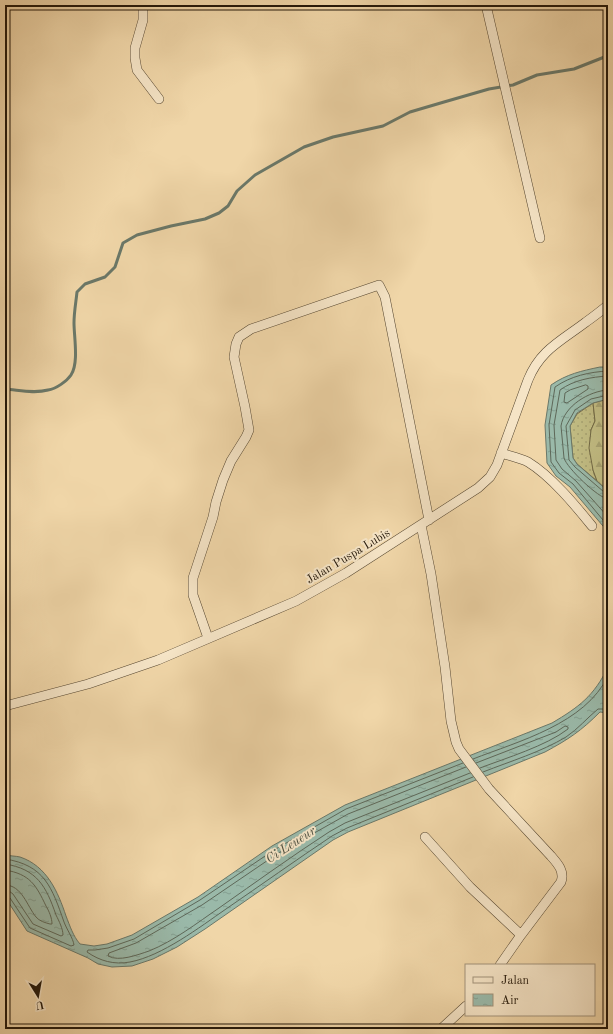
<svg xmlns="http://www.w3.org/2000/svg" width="613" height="1034" font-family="'Old Standard TT',serif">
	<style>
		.grass { fill: url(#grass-dots); stroke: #726a46 }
		.forest { fill: url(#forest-firs); stroke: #726a46 }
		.water { fill: url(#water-ripples); stroke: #6a7869 }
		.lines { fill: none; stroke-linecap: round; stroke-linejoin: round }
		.shore { stroke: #5e6859; stroke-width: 1 }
		.stream { stroke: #6a7869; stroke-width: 3 }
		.street-casing { stroke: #564731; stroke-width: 10 }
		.street { stroke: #f5e4c6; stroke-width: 9 }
		.labels { text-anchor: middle; stroke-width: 4; stroke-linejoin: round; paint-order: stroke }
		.street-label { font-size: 12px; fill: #231709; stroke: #f5e4c6 }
		.water-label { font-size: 13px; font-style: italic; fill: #4d5041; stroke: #f5e4c6 }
	</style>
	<defs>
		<pattern id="grass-dots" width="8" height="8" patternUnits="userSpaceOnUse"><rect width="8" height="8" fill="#c1bc83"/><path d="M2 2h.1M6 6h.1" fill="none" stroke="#a6a170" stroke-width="1.8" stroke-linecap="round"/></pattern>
		<pattern id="forest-firs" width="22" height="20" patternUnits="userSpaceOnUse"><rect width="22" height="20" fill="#c1bc83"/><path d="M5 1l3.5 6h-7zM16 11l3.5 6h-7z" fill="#a6a170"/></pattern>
		<pattern id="water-ripples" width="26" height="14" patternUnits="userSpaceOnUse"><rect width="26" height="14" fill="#9ab9a9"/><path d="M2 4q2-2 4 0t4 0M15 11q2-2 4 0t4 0" fill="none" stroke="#849e90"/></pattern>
	</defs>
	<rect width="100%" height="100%" fill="#f0d6a8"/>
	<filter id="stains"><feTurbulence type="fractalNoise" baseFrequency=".005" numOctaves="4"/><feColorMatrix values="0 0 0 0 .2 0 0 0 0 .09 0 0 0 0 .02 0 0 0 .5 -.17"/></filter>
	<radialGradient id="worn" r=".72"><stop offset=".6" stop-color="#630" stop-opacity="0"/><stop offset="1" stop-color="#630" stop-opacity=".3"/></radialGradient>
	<path class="grass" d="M593,403L595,421L591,430L593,470L597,481L577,464L573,458L570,426L577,414Z"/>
	<path class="forest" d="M608,399C608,410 606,418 608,428V491L597,481L593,470L589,448L591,430L595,421L593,403Z"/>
	<path class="water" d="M600,367H608V399L593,403L577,413L570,426L573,458L577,464L608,491V532L570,487L556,476L547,463L545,425L551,385C567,374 581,371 600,367Z
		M608,667V713L600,712C581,731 569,739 545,752L348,832L333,840L205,929L177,947L153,959L132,966L112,967L98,964L88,958L27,931L5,897V855C10,856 16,856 20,857C47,866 58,892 66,916C70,926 73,936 80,944L94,946L107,944L132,935L198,897L272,846L345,805L552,723C579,707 594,696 608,667Z"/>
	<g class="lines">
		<path class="shore" d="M608,371C589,372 571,376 555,387L549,425L551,462L559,473L573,484L608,526
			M608,376C591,377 574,380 560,390L554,425L556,460L562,469L576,481L608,517
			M586,385L588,386V389L567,403L564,402L565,393L570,390Z
			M608,390C589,391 564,406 561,426L564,458C567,468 598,498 608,499
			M608,395L591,399L575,410L566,426L569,460L575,467L604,492L608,494
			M473,759C519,741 585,724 608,676
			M463,763L346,809L274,850L200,900L134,939L108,948L95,950H88L87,952C100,961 114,965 130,962C162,956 200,927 226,909C261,885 296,860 332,836L347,828L473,777
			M476,763L556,732L565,726L568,727V729C546,746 506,758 480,768
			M466,767L348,814L277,854L202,905L136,943L109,953L108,956C119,962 137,955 149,951C174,941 197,923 219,908C256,882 292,856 329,832L345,823L470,773
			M483,772C511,761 541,752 566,737C578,729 587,718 598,709H608
			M5,859C45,865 52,888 64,922C67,930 73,938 74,945L71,946L30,928L10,898L5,896
			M5,864C37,869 46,886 56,915C59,921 63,929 63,935L61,936L33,924L13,894L9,891H5
			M5,870C30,874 36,885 46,906C49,911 52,918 52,924H50C46,923 39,921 36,917C27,906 22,885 5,885"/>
		<path class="stream" d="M5,389C19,390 34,394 48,390C56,389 67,381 71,375C79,363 74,337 74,323C74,312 76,302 77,292L85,284L105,277L115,267L123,243L137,235L171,226L205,219L219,213L228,206L237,191L255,175L304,147L333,137L383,126L410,112L444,102L489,89L513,85L537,75L574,69L607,56L608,60"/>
		<g class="street-casing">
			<path id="street" d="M143,5V20L135,48V58L137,70L159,99
				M486,5L540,238
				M501,453C510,456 520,458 528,462C551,476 575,505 592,526
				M421,525L431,574L445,667L451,721L456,742L459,749L489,789L551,856C557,863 565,871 561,882L521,935L500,965
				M208,638L193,595V578L213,517L216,502L223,480L231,461L246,437L249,430L245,407L234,357L236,344L239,337L251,329L379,285L385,297L429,520
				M5,706L88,684L158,660L296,601L346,573L478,488L490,477L497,465L528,380C540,350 561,341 586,322C593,317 601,311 608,305
				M425,837L470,887L521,935
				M441,1029L466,1006"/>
		</g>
		<use href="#street" class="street"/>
	</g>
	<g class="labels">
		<g class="street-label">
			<text transform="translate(348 556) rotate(-31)" y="4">Jalan Puspa Lubis</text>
		</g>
		<g class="water-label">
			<text transform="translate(290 844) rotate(-33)" y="5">Ci Leueur</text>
		</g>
	</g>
	<rect width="613" height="1034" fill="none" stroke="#f0d6a8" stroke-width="20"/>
	<rect x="6" y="6" width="601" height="1022" fill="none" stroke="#231709" stroke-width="2"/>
	<rect x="10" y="10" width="593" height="1014" fill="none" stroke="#231709"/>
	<rect x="465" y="964" width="130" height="52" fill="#f5e4c6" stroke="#a1927a"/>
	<rect x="473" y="977" width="20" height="6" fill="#f5e4c6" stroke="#a1927a"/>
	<text x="501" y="984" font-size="12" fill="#231709">Jalan</text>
	<rect x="473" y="994" width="20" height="12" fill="url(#water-ripples)" stroke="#a1927a"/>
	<text x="501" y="1004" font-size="12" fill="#231709">Air</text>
	<g transform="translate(38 996) rotate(169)" stroke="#f5e4c6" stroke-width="3" paint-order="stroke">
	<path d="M0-3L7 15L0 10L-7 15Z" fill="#231709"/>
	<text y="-6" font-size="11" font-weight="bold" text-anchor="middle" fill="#231709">U</text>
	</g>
	<rect width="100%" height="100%" filter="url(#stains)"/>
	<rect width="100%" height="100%" fill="url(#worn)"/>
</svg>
